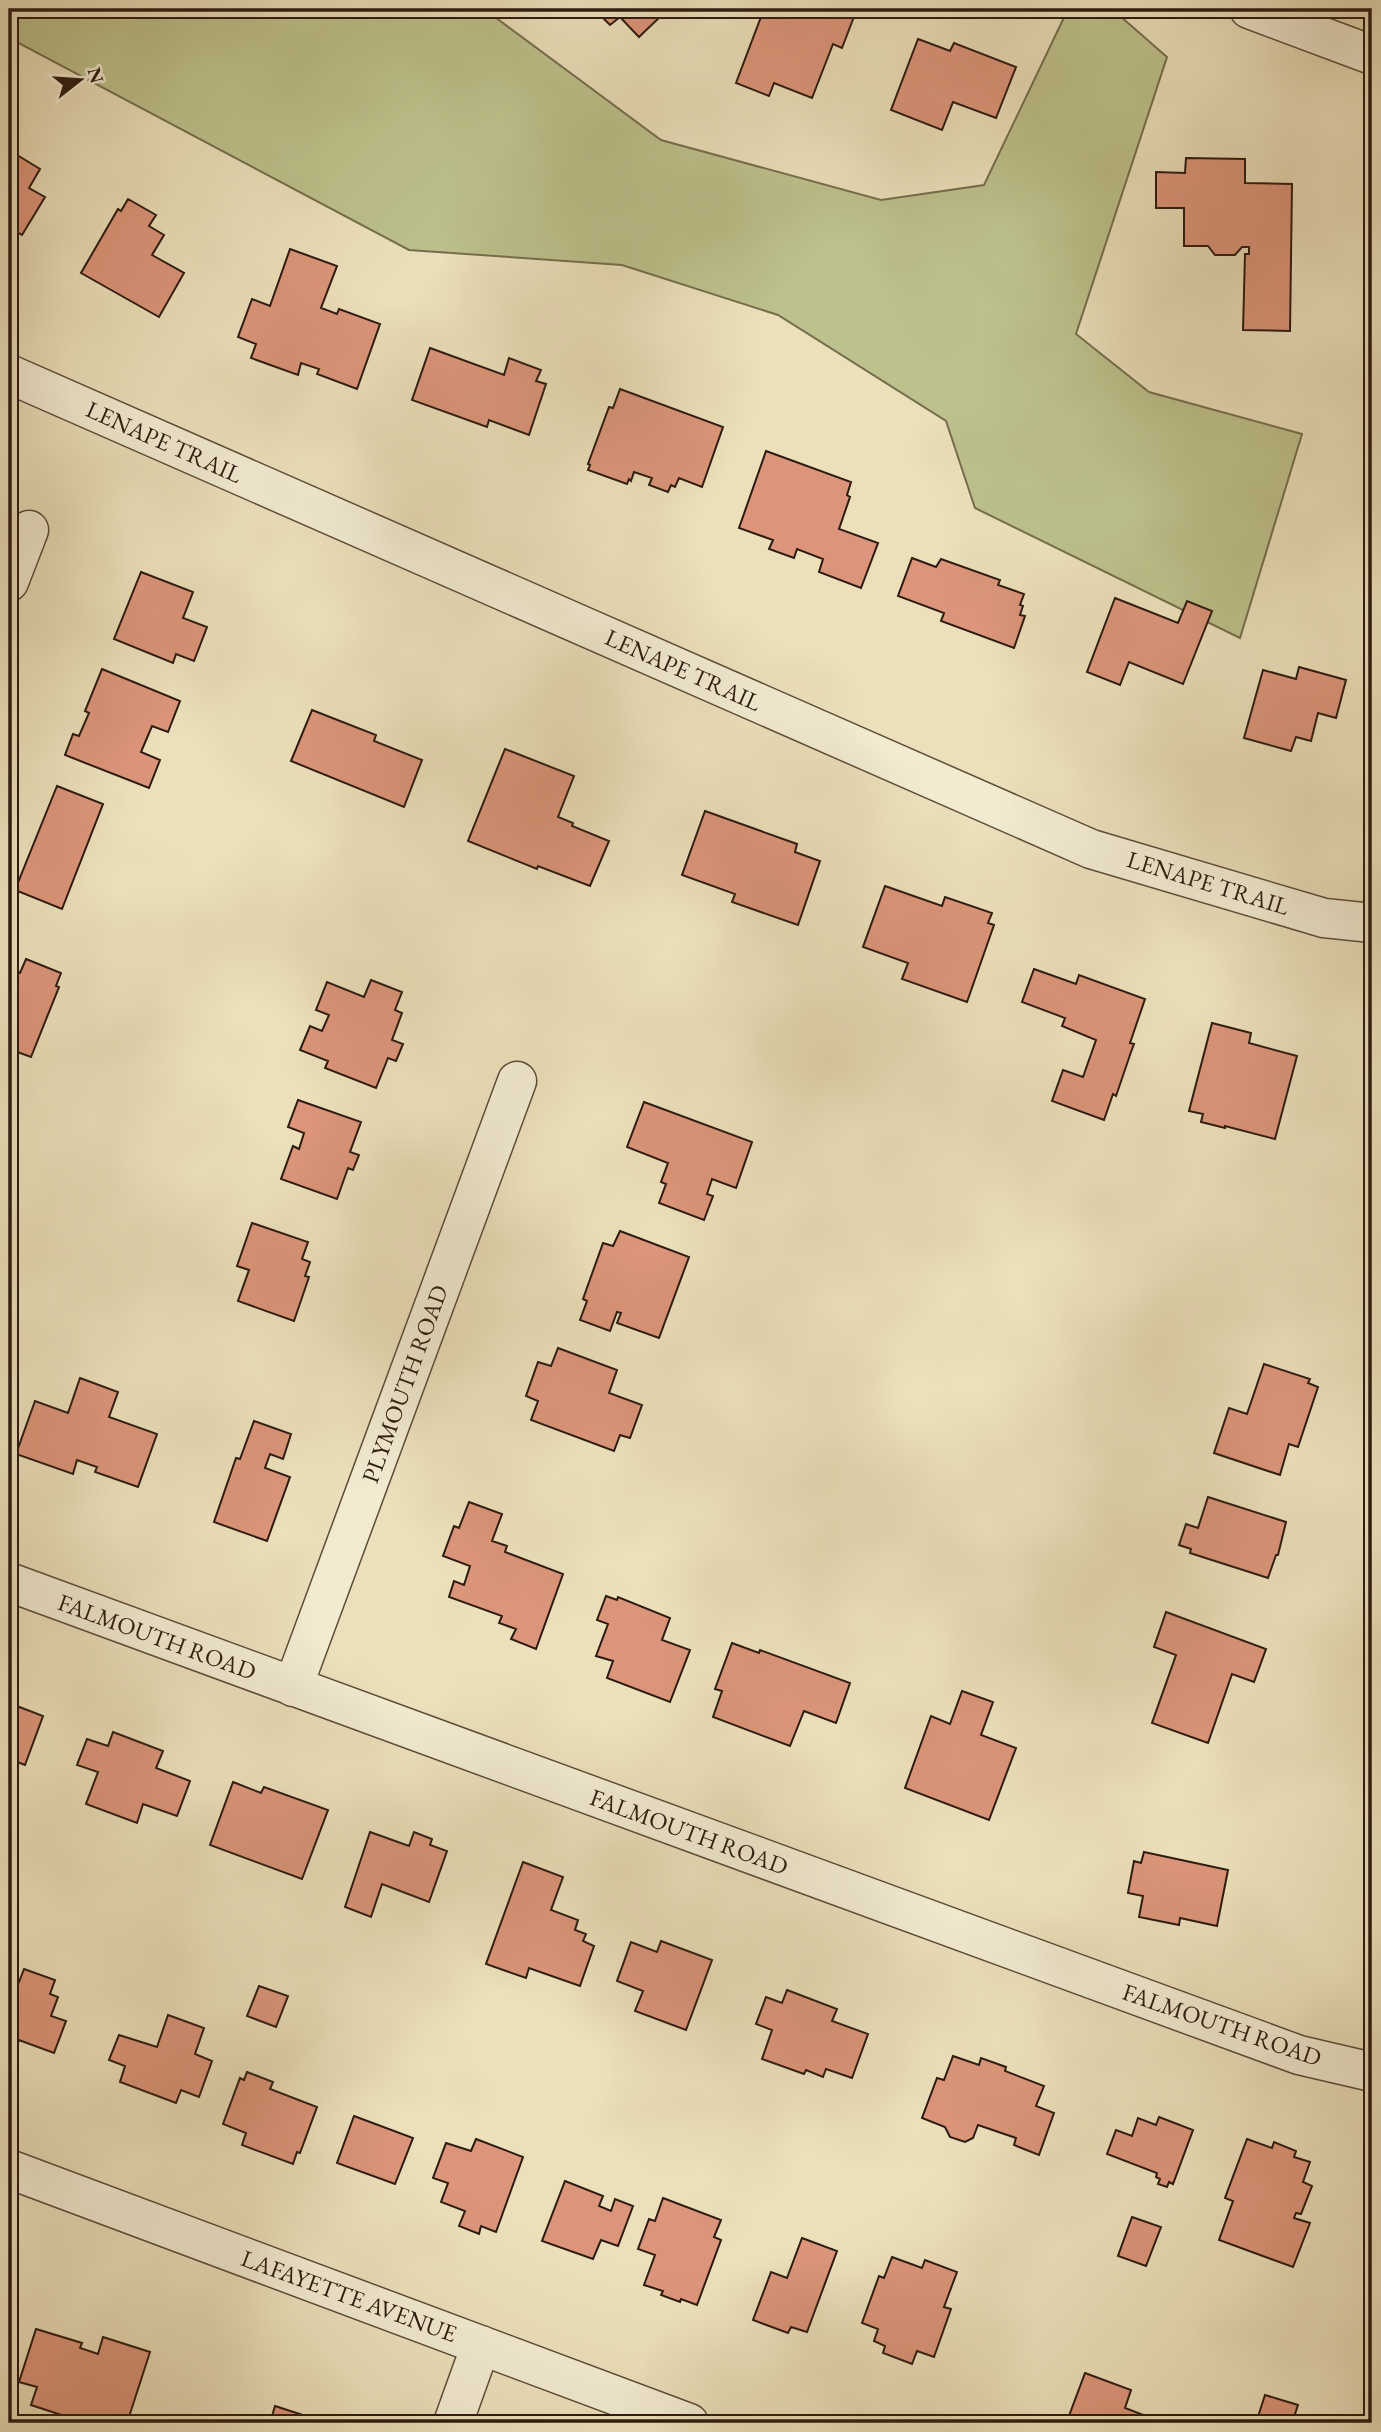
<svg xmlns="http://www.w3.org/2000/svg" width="1381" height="2432" font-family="'EB Garamond',serif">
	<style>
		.green { fill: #bdc18c; stroke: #756e4e; stroke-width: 2 }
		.building { fill: #dc957a; stroke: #2d1b10; stroke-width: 2 }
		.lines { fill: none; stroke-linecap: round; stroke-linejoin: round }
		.minor-casing { stroke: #5c4c3a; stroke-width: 41 }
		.minor { stroke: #f2ebd2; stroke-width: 38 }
		.labels { text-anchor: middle; stroke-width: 5; stroke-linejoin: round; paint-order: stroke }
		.street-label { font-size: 24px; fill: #2d1b10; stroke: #f2ebd2 }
	</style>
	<rect width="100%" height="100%" fill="#ebe0ba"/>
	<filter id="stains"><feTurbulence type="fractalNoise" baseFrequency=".00286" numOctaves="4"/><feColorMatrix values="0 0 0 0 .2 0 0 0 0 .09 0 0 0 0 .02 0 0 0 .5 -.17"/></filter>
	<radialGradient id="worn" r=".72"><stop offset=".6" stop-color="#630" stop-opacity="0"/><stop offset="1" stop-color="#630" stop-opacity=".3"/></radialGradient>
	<path class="green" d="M9,9H484L661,140L881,200L984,185L1068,9H1112L1167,57L1076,334L1149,392L1302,434L1240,638L975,508L946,421L778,315L622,265L409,250L9,38Z"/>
	<path class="building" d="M594,9H676L669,15L665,12L639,37L620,17L610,25Z
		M764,9H843L855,14L842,48L833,44L812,98L774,83L769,96L736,83Z
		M918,39L950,51L954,43L1016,67L996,118L953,102L942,130L891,110Z
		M9,150L40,169L29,188L45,197L22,235L9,228Z
		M1186,158L1245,159V183L1292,184L1290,331L1243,330L1245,254H1249V247H1242L1235,255H1215L1208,246H1184V208H1156V172L1185,173Z
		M128,199L156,215L149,226L164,235L152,255L184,273L159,317L81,273L118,209L121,211Z
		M290,249L337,266L321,308L337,314L339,309L380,324L357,389L317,374L319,369L301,363L298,375L251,358L256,344L238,337L252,299L270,306Z
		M430,348L504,375L509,358L541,370L536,381L546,384L529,435L489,420L487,427L412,400Z
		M620,389L723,427L702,487L679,478L675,487L671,485L668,492L649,485L652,478L634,472L631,481L629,479L627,484L588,470L590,465L588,464L609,407L613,408Z
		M766,451L851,482L847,495L850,497L839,529L878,543L861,588L819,572L823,559L797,549L794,558L769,549L773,540L739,528Z
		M912,558L936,567L941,559L1000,580L998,585L1024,594L1020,605L1023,606L1020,615L1025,616L1014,648L941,621L944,613L898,596Z
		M141,572L193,592L183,618L207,627L194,661L176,654L173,663L114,639Z
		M1115,598L1178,623L1187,601L1212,611L1183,684L1129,662L1120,685L1087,672Z
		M1299,667L1346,680L1336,718L1318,713L1311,741L1296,737L1291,751L1244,738L1263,670L1296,679Z
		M102,669L180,701L168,732L152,726L141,752L160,760L149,788L65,755L73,734L79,736L89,713L85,711Z
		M312,710L376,735L374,741L422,760L404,807L291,761Z
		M505,749L574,776L558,817L573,823L572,826L609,841L590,886L538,866L537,869L468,841Z
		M57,786L103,804L62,909L15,890Z
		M705,811L797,844L795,852L820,861L798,925L732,902L735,894L682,875Z
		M885,886L942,906L945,897L992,913L988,923L994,925L967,1002L902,979L908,963L863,947Z
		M26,959L61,973L56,986L59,987L31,1057L9,1049V969L20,973Z
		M1034,969L1076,984L1079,975L1145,999L1130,1043L1134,1044L1131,1052L1116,1096L1113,1094L1104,1120L1052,1101L1063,1070L1083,1077L1096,1040L1062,1026L1065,1018L1022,1002Z
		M371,980L402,992L395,1010L402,1013L392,1040L403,1044L396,1061L388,1058L376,1088L325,1068L328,1061L300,1050L310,1026L322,1031L329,1015L316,1010L327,982L364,997Z
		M1212,1023L1251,1033L1249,1043L1297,1056L1275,1139L1225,1126V1128L1201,1122L1203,1114L1189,1111Z
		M298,1100L361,1122L350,1152L359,1155L353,1170L348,1168L337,1199L281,1179L293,1146L299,1149L304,1133L288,1127Z
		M644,1102L752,1142L736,1188L712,1179L707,1194L713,1196L704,1220L659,1203L666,1184L661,1182L668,1163L627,1147Z
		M252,1223L308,1242L302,1259L310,1262L305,1276L309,1277L294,1321L238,1301L249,1270L237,1266Z
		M620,1231L689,1257L659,1338L617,1323L621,1313L617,1312L610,1331L580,1320L587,1301L583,1299L603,1243L613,1246Z
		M558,1348L617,1370L609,1393L642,1405L630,1438L620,1435L614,1451L531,1420L538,1401L526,1396L538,1362L551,1366Z
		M1264,1364L1310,1379L1308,1383L1318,1387L1298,1447L1289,1444L1280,1475L1214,1453L1229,1408L1247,1414Z
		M80,1378L118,1392L109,1417L157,1434L138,1487L95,1472L97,1467L77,1460L73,1474L16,1454L35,1401L68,1413Z
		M254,1421L291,1434L283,1459L270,1454L265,1468L290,1477L267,1541L214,1522L236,1458L240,1459Z
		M1208,1497L1286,1522L1278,1555H1276L1268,1578L1190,1553L1191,1549L1179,1545L1186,1524L1198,1528Z
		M469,1502L502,1514L492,1541L507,1546L505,1552L563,1574L536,1649L511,1639L516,1629L499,1623L502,1616L449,1597L454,1581L464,1585L470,1566L443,1556L454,1526L459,1528Z
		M606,1596L617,1600L618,1597L670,1618L662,1640L690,1650L670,1702L607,1678L613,1661L596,1656L608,1624L597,1620Z
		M1166,1612L1266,1649L1254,1682L1232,1674L1208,1743L1152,1723L1176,1655L1154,1647Z
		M732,1643L759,1653L760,1650L850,1683L836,1723L804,1711L790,1746L713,1717L722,1691L715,1689Z
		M962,1691L993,1702L981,1735L1016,1748L989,1820L905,1788L931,1716L950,1724Z
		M9,1703L43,1716L25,1765L9,1759Z
		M113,1732L163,1751L156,1768L190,1781L177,1816L143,1804L137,1823L86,1804L98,1772L77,1765L87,1739L108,1746Z
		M233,1782L261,1793L264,1787L328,1810L302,1879L210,1845Z
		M370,1832L409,1846L414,1832L432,1839L430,1845L447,1851L429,1902L382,1884L371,1917L345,1907Z
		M1144,1852L1228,1870L1217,1926L1180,1918L1179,1925L1139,1917L1143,1896L1128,1893L1134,1861L1141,1863Z
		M523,1862L563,1877L551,1910L578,1920L575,1930L586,1934L583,1941L594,1946L580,1986L529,1968L526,1978L486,1964Z
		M661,1941L712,1960L686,2030L635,2011L643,1991L617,1981L631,1942L657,1952Z
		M24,1969L55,1980L50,1994L58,1997L51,2016L66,2021L54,2053L19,2040L17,2046L14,2044L11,2052L9,2051V1978L19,1982Z
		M259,1986L288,1996L276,2027L247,2016Z
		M787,1990L837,2009L832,2021L868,2034L852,2078L826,2069L823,2077L806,2070L804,2074L762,2059L772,2030L756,2024L766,1997L782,2003Z
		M168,2015L204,2028L195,2054L212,2061L199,2097L181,2090L176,2103L120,2082L125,2066L109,2060L119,2035L157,2047Z
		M953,2056L979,2065L981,2058L1006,2067L1005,2071L1044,2086L1036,2106L1054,2113L1039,2155L1014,2145L1016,2138L978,2125L973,2138L965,2142L950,2137L945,2127L922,2118L937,2078L944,2080Z
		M247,2072L273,2082L270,2089L317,2107L300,2153L297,2152L293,2164L242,2145L246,2133L223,2124L240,2078L244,2080Z
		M354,2116L413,2138L395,2184L337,2163Z
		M1159,2117L1193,2130L1173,2184L1169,2182L1167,2187L1158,2184L1160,2179L1156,2177L1157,2173L1107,2154L1116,2130L1132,2136L1138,2118L1156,2125Z
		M476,2139L523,2157L496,2232L481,2226L479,2234L459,2226L465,2211L441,2202L448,2183L433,2178L446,2143L471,2151Z
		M1247,2139L1272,2148L1274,2142L1296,2151L1294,2157L1310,2162L1303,2182L1312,2186L1301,2214L1296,2213L1294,2218L1310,2223L1293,2267L1219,2240L1233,2201L1225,2198Z
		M565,2181L603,2196L599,2206L611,2211L615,2199L633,2206L618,2246L601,2240L593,2259L542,2241Z
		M663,2198L721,2220L714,2237L721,2240L697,2305L681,2299L680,2302L661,2295L663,2291L644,2285L655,2255L638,2249L649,2219L655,2221Z
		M1132,2217L1161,2227L1146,2266L1118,2256Z
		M802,2238L837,2251L807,2332L791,2327L788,2333L753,2320L771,2272L787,2278Z
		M892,2257L922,2268L925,2260L957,2272L944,2307L951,2309L934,2357L917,2351L912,2364L883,2353L885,2346L874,2341L878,2329L862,2323L879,2276L884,2278Z
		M36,2329L82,2343L80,2348L98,2354L103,2337L150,2352L127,2423H86L31,2405L37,2387L19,2382Z
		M1085,2373L1131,2390L1125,2408L1164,2423H1119L1102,2417L1100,2423H1088L1069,2416Z
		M1265,2395L1298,2405L1292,2423H1256Z
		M275,2406L318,2420L317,2423H270Z"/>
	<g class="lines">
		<g class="minor-casing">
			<path id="minor" d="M1249,9L1372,55
				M9,374L1091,849L1324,918L1372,923
				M9,582L29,530
				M9,1582L1299,2055L1372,2072
				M293,1687L517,1081
				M9,2169L689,2423
				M453,2423L481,2345"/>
		</g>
		<use href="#minor" class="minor"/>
	</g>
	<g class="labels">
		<g class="street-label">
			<text transform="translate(164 442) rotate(24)" y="8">LENAPE TRAIL</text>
			<text transform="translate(683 670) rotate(24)" y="8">LENAPE TRAIL</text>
			<text transform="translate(1208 883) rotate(17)" y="8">LENAPE TRAIL</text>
			<text transform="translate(405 1384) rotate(-70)" y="8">PLYMOUTH ROAD</text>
			<text transform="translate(157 1637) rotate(20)" y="8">FALMOUTH ROAD</text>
			<text transform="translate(689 1832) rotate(20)" y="8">FALMOUTH ROAD</text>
			<text transform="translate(1222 2025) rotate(19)" y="8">FALMOUTH ROAD</text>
			<text transform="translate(349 2296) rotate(20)" y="8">LAFAYETTE AVENUE</text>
		</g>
	</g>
	<rect width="1381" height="2432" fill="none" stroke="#ebe0ba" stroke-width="35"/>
	<rect x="10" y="10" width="1360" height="2411" fill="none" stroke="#2d1b10" stroke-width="3.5"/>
	<rect x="18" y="18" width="1346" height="2397" fill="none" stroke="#2d1b10" stroke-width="2"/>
	<g transform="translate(80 80) rotate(73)" stroke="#f2ebd2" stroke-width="5" paint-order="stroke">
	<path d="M0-5L12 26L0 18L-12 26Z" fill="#2d1b10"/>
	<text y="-10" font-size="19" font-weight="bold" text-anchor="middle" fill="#2d1b10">N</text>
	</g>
	<rect width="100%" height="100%" filter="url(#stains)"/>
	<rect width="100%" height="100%" fill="url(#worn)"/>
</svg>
